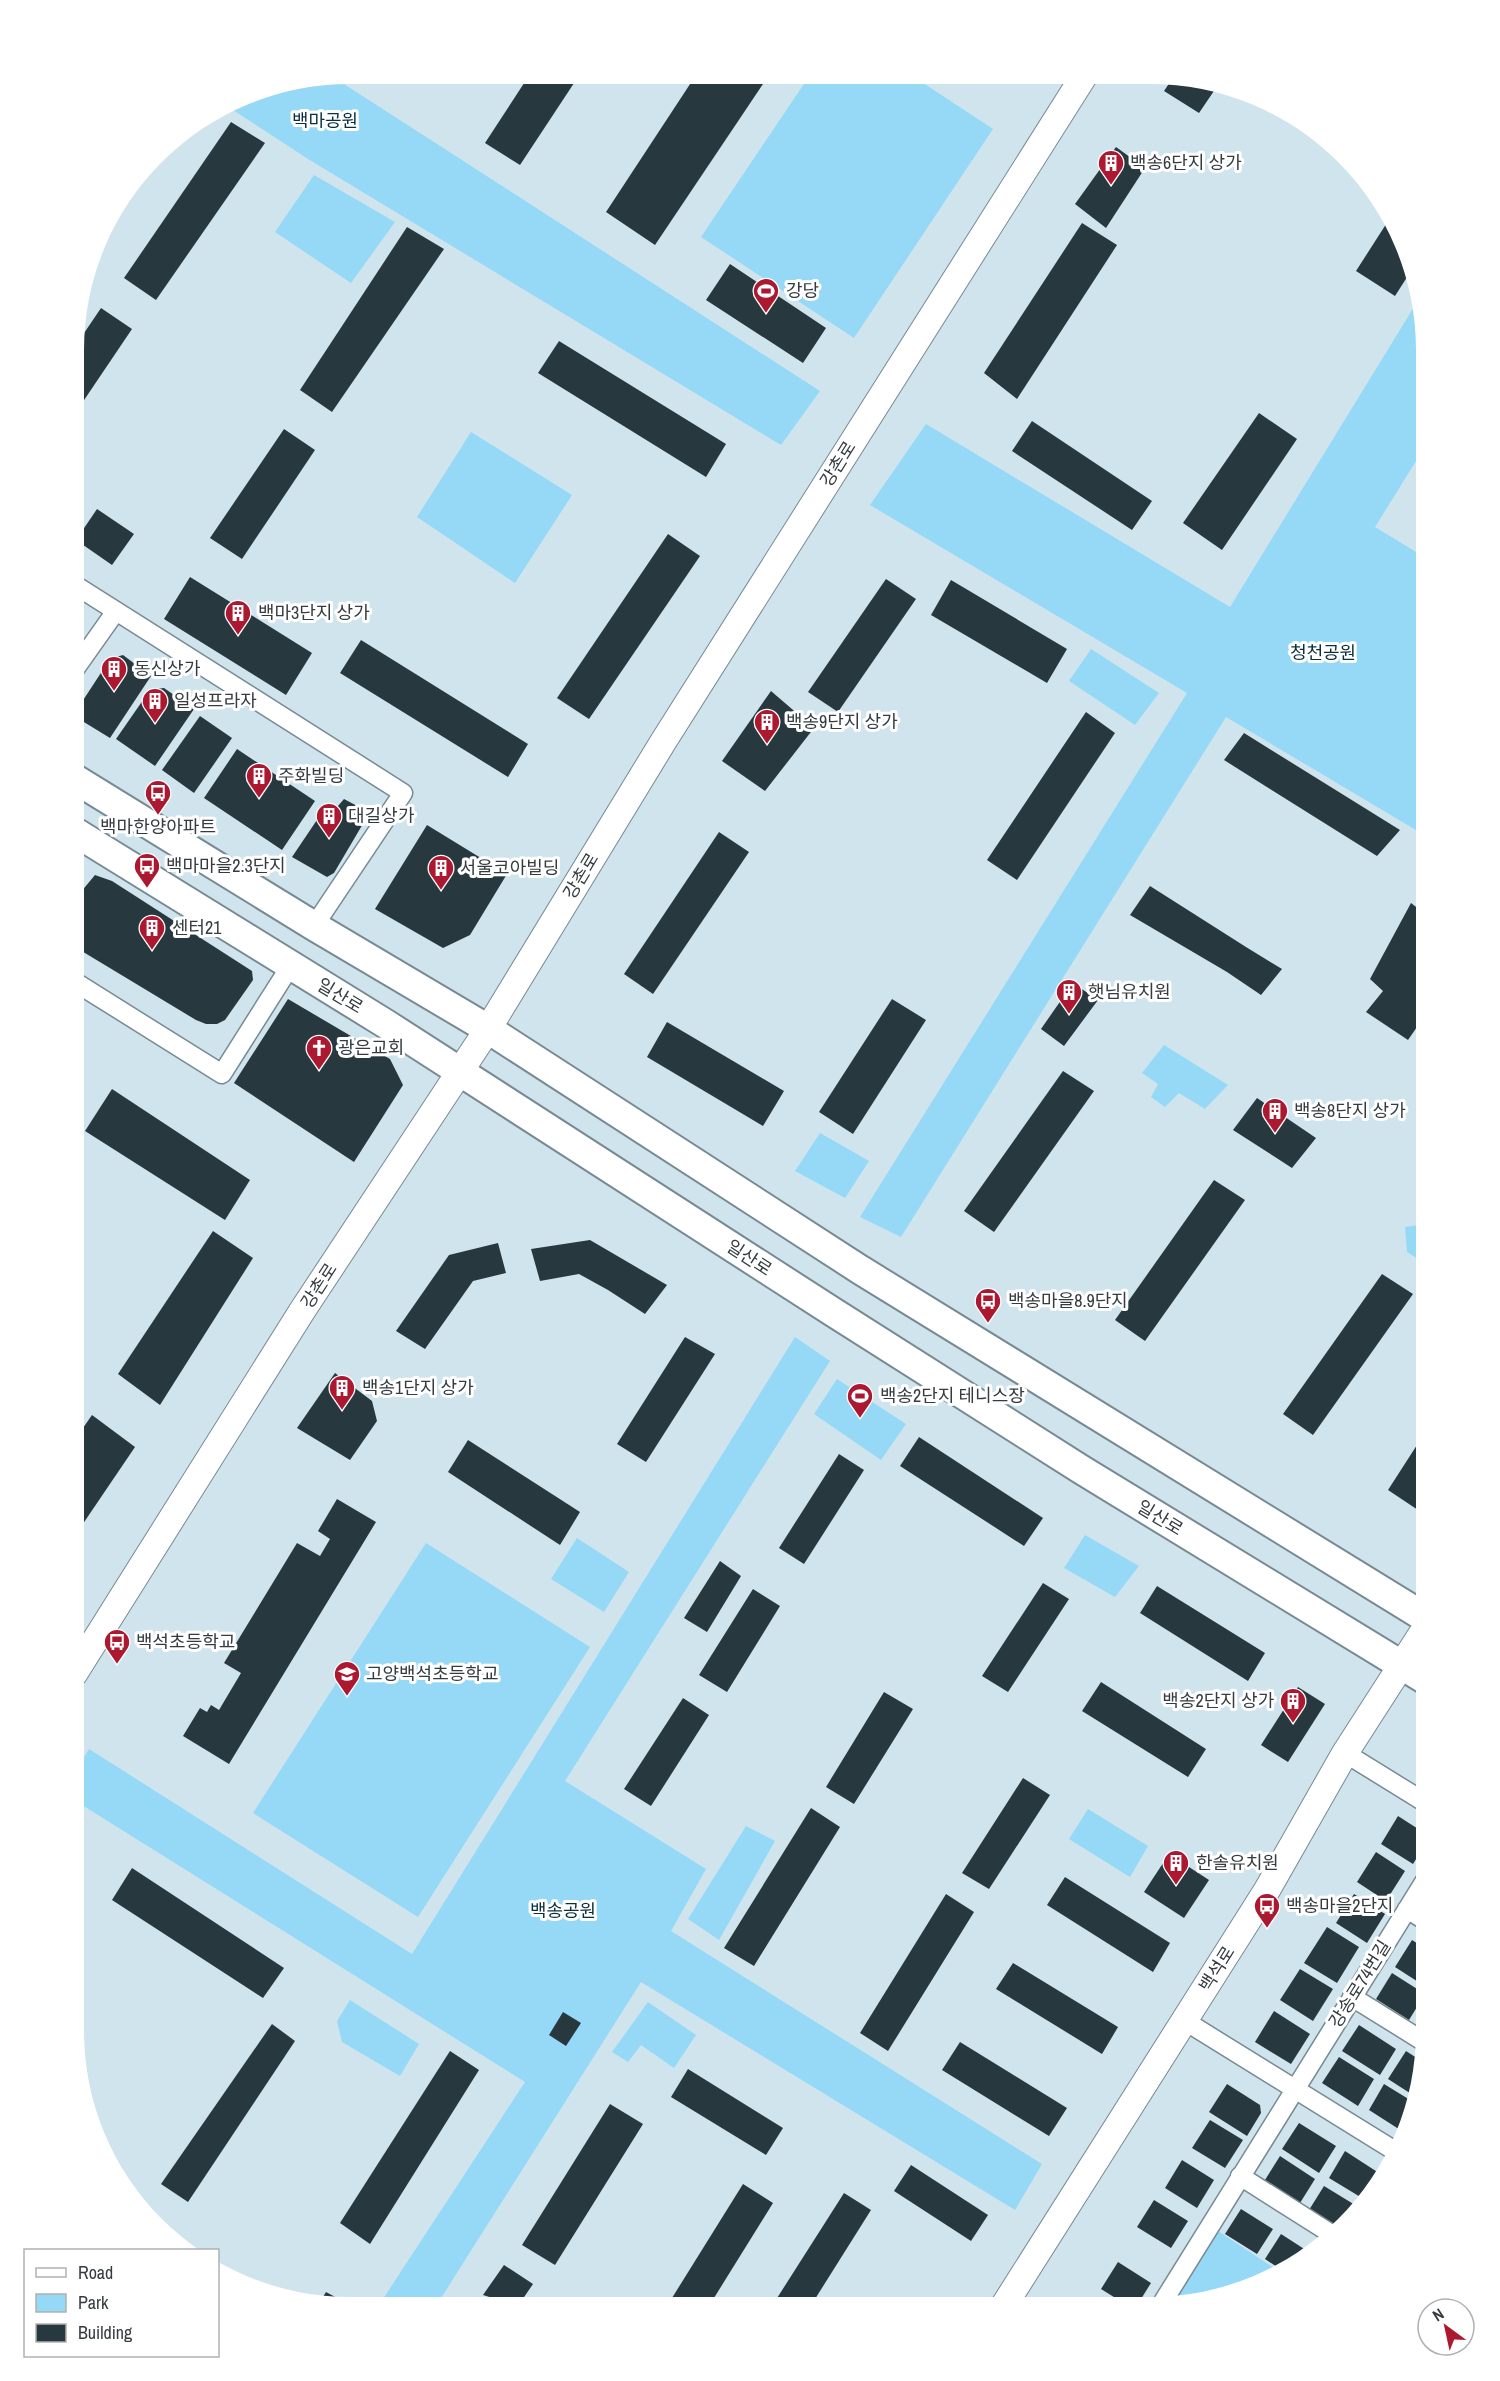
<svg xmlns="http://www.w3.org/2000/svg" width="1500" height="2381" font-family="'Archivo Narrow','Noto Sans KR',sans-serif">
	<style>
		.green { fill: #95d9f7 }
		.building { fill: #27383f }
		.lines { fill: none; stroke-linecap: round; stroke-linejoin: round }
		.street-casing { stroke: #778a92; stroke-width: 21 }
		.secondary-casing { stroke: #778a92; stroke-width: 28 }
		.primary-casing { stroke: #778a92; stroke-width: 32 }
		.street { stroke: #fff; stroke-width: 18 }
		.secondary { stroke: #fff; stroke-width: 26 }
		.primary { stroke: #fff; stroke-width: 28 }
		.labels { text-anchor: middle; stroke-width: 6; stroke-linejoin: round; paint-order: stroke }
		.park-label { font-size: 18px; fill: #0a303f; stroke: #fff }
		.poi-label { font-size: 18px; fill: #343c3f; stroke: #fff; text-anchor: start }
		.street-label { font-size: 18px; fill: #343c3f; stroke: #fff }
	</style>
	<rect width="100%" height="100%" fill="#d0e4ee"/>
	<path class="green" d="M810,75H911L993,129L854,338L701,237Z
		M333,77L820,391L781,445L308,159L227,106L245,94Z
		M314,175L395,222L351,283L275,232Z
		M1417,302L1426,350V445L1375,527L1426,558V836L1226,717L901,1237L860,1217L1187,693L870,505L926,424L1230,607Z
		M471,432L572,495L515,583L417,517Z
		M1091,649L1159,693L1135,725L1069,681Z
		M1164,1045L1228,1085L1205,1109L1179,1093L1165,1107L1151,1097L1158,1084L1142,1073Z
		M820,1133L869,1161L845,1198L795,1171Z
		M1426,1224V1264L1407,1252L1405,1227Z
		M795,1337L830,1361L565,1781L706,1869L671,1931L1042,2164L1015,2210L641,1982L436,2306L379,2305L525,2082L74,1800V1774L89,1749L412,1954Z
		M837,1379L906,1424L881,1460L814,1414Z
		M1085,1535L1139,1566L1115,1597L1064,1568Z
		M577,1538L629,1572L604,1612L551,1579Z
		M426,1543L590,1647L418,1917L253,1813Z
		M1088,1809L1148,1846L1130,1877L1069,1839Z
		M746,1826L775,1841L719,1940L688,1919Z
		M350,2000L419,2044L400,2076L342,2042L337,2021Z
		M648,2002L696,2035L674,2068L641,2045L628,2062L612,2052Z
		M1218,2231L1280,2272L1255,2287L1175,2302L1187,2277Z"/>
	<path class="building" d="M369,74H387L381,82Z
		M530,74H580L520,165L485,143Z
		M696,75H769L655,245L606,212Z
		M1174,76H1186L1218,85L1199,113L1164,91Z
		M231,122L265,143L156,300L124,278Z
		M1116,147L1145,168L1106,228L1075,204Z
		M1390,218L1406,245L1411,271L1395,296L1356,271Z
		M1082,223L1117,245L1017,399L984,373Z
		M407,227L444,249L332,412L300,390Z
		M730,264L826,328L803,363L706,300Z
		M101,308L132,329L76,412V345Z
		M559,341L726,444L706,477L538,373Z
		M1259,413L1297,439L1222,550L1183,523Z
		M1032,421L1152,501L1132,530L1012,451Z
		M284,429L315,450L242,559L210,538Z
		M97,509L134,534L112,565L76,540Z
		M668,534L700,556L589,719L557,698Z
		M190,577L312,653L286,695L164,619Z
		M886,579L916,599L838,712L808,692Z
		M951,580L1067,649L1047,683L931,615Z
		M361,640L528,744L508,777L340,673Z
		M123,655L151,676L110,738L79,719L78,708L110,659Z
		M164,688L194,709L155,766L116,739L150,690Z
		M771,691L814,728L765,791L722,761Z
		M1086,712L1115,733L1017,880L987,860Z
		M200,716L232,738L194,793L162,770Z
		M1244,733L1297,766L1400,830L1377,856L1278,794L1224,760Z
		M237,749L315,801L282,850L204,798Z
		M344,799L361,808L364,822L334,873L327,877L292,857L323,811L331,814Z
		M427,825L507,874L470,935L443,948L375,909Z
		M719,832L749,852L653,994L624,974Z
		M95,875L112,881L252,971L253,980L225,1020L217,1024H206L196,1020L75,947V903L85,887Z
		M1150,886L1246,947L1282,969L1261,995L1227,972L1130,915Z
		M1426,899V1014L1408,1040L1366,1012L1383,991L1370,979L1411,903L1420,910Z
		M1073,983L1098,1000L1064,1046L1041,1029Z
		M288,999L390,1059L403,1085L354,1162L234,1083Z
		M892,999L926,1020L853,1134L819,1112Z
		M667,1022L784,1091L763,1126L647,1057Z
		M1063,1071L1094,1091L994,1232L964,1211Z
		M112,1089L250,1180L225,1220L85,1131Z
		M1257,1098L1316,1138L1292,1168L1233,1130Z
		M1214,1180L1245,1200L1145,1341L1115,1320Z
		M213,1231L253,1258L160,1405L118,1374Z
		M590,1240L667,1285L645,1314L608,1290L579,1274L540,1281L531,1249Z
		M498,1243L506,1273L473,1281L425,1349L396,1331L449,1255Z
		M1382,1274L1413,1294L1313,1435L1283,1414Z
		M685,1337L715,1354L646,1462L617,1444Z
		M335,1373L372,1401L377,1421L350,1460L297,1428Z
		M92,1415L135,1447L74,1537V1441Z
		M1426,1431V1505L1421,1512L1388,1490Z
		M919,1437L1043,1518L1024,1546L900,1466Z
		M468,1440L580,1512L560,1545L448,1472Z
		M839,1454L864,1470L804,1564L779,1548Z
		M337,1499L376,1522L229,1764L183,1736L200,1708L207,1712L211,1705L219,1710L241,1673L224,1663L297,1543L320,1556L330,1539L318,1531Z
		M720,1561L741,1576L707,1632L684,1618Z
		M1043,1583L1069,1599L1008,1692L982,1676Z
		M1157,1586L1265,1653L1248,1681L1140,1613Z
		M753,1589L780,1606L727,1692L699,1675Z
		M1101,1682L1206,1749L1188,1777L1082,1711Z
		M1298,1687L1325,1704L1288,1762L1261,1745Z
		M884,1692L913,1709L854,1804L826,1787Z
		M683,1698L709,1715L651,1806L624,1789Z
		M1023,1778L1050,1795L989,1889L962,1873Z
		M811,1808L840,1827L754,1966L724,1948Z
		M1398,1816L1426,1834V1843L1413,1864L1381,1844Z
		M1376,1852L1405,1871L1386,1901L1357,1882Z
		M1169,1854L1209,1880L1184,1918L1144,1892Z
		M132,1868L284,1968L263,1998L112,1900Z
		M1065,1877L1170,1943L1153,1972L1047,1905Z
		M946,1894L974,1912L888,2051L860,2033Z
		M1354,1894L1385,1914L1367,1943L1336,1923Z
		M1327,1927L1359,1947L1337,1983L1304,1963Z
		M1412,1940L1426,1949V1987L1395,1967Z
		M1013,1963L1118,2027L1102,2054L996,1989Z
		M1300,1969L1333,1989L1313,2021L1280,2000Z
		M1392,1973L1425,1994L1409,2020L1376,1999Z
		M1274,2011L1310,2034L1291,2064L1255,2042Z
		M563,2012L581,2023L566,2046L549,2035Z
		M272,2024L295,2041L188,2202L161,2184Z
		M1359,2025L1396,2049L1380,2075L1342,2051Z
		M960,2042L1067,2108L1049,2136L942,2070Z
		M450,2051L479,2070L370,2244L340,2223Z
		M1406,2051L1423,2062L1416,2097L1388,2079Z
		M1339,2057L1374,2079L1358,2106L1322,2083Z
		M688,2069L783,2128L766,2155L671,2097Z
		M1227,2084L1260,2105L1261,2113L1247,2136L1209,2112Z
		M1384,2084L1415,2103L1412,2120L1405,2133L1369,2110Z
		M610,2104L643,2124L555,2265L522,2245Z
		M1210,2120L1243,2140L1225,2168L1192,2148Z
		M1299,2123L1336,2146L1319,2173L1282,2149Z
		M1345,2151L1382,2175L1367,2201L1329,2178Z
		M1280,2156L1315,2179L1300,2203L1265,2180Z
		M1182,2160L1214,2180L1197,2208L1165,2188Z
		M911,2165L988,2215L971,2241L894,2191Z
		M743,2184L773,2203L709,2306H667Z
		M1324,2186L1360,2208L1339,2229L1309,2210Z
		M844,2193L871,2210L810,2307L772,2306Z
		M1154,2200L1188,2221L1171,2248L1137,2227Z
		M1241,2209L1273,2229L1257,2254L1225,2234Z
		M1281,2234L1312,2254L1283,2271L1265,2259Z
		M1118,2262L1151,2283L1136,2307H1130L1101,2289Z
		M504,2265L533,2284L518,2306L483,2295Z
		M326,2292L350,2305H318Z
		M1096,2297L1112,2307H1090Z"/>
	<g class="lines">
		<g class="street-casing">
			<path id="street" d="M75,585L403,793L314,926
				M75,669L116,611
				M75,982L222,1074L291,965
				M1345,1753L1426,1803
				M1407,1909L1426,1921
				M1352,1997L1426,2043
				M1185,2021L1395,2151
				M1240,2176L1333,2235
				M1161,2305L1426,1879"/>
		</g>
		<g class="secondary-casing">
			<path id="secondary" d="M74,1674L302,1311L488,1029L663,742L1084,76
				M1003,2307L1267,1890L1345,1753L1426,1627"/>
		</g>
		<g class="primary-casing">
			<path id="primary" d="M75,779L314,926L488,1029L859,1269L1426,1618
				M75,832L386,1024L833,1312L1082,1470L1426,1680"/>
		</g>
		<use href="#street" class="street"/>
		<use href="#secondary" class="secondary"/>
		<use href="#primary" class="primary"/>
	</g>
	<defs>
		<g id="building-pin" transform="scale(1.35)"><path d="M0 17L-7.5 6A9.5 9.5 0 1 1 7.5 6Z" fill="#ad1831" stroke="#fff"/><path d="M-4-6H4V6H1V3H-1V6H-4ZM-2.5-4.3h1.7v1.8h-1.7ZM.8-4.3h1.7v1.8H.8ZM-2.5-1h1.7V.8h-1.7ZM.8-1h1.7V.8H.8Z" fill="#fff"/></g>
		<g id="stadium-pin" transform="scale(1.35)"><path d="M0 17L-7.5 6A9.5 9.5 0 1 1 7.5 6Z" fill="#ad1831" stroke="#fff"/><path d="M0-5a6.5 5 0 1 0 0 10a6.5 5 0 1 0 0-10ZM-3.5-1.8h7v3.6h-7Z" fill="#fff"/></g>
		<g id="bus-pin" transform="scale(1.35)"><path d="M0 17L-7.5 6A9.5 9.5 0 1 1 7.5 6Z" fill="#ad1831" stroke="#fff"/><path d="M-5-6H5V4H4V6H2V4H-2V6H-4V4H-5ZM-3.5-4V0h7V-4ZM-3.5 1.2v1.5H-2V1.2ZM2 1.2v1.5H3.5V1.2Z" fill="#fff"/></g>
		<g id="church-pin" transform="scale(1.35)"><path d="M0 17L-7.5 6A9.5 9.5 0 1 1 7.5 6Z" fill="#ad1831" stroke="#fff"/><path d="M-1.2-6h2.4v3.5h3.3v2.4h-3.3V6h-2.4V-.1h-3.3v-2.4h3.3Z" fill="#fff"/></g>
		<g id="school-pin" transform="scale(1.35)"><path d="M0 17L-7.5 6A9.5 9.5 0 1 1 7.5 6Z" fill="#ad1831" stroke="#fff"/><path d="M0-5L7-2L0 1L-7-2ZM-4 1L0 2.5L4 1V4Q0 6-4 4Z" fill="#fff"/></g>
	</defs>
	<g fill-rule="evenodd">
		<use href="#building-pin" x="1111" y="163"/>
		<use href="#stadium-pin" x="766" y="291"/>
		<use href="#building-pin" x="238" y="613"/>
		<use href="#building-pin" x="114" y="669"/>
		<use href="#building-pin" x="155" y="701"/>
		<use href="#building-pin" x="767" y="722"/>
		<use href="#building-pin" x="259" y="776"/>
		<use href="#bus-pin" x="158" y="793"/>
		<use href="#building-pin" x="329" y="816"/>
		<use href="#bus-pin" x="147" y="866"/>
		<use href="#building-pin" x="441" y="868"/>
		<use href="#building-pin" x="152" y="928"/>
		<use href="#building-pin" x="1069" y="992"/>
		<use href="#church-pin" x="319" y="1048"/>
		<use href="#building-pin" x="1275" y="1111"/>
		<use href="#bus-pin" x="988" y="1301"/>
		<use href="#building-pin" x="342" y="1388"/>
		<use href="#stadium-pin" x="860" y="1396"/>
		<use href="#bus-pin" x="117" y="1642"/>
		<use href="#school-pin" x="347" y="1674"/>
		<use href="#building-pin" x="1293" y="1701"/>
		<use href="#building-pin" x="1176" y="1863"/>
		<use href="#bus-pin" x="1267" y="1906"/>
	</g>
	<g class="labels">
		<g class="park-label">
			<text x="325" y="127">백마공원</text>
			<text x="1323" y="659">청천공원</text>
			<text x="563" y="1917">백송공원</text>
		</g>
		<g class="poi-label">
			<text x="1130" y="169">백송6단지 상가</text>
			<text x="786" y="297">강당</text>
			<text x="258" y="619">백마3단지 상가</text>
			<text x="134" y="675">동신상가</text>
			<text x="174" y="707">일성프라자</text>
			<text x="786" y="728">백송9단지 상가</text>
			<text x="278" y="782">주화빌딩</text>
			<text x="348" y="822">대길상가</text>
			<text x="158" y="833" text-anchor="middle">백마한양아파트</text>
			<text x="166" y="872">백마마을2.3단지</text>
			<text x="460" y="874">서울코아빌딩</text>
			<text x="172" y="934">센터21</text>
			<text x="1088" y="998">햇님유치원</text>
			<text x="338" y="1054">광은교회</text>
			<text x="1294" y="1117">백송8단지 상가</text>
			<text x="1008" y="1307">백송마을8.9단지</text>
			<text x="362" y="1394">백송1단지 상가</text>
			<text x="880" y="1402">백송2단지 테니스장</text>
			<text x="136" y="1648">백석초등학교</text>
			<text x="366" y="1680">고양백석초등학교</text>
			<text x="1274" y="1707" text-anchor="end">백송2단지 상가</text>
			<text x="1196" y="1869">한솔유치원</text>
			<text x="1286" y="1912">백송마을2단지</text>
		</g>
		<g class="street-label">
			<text transform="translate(838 464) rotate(-58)" y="6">강촌로</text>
			<text transform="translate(581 876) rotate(-59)" y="6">강촌로</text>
			<text transform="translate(340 996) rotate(31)" y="6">일산로</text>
			<text transform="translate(749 1258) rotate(33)" y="6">일산로</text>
			<text transform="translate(319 1286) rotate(-57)" y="6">강촌로</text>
			<text transform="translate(1160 1518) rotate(31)" y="6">일산로</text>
			<text transform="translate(1217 1969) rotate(-58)" y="6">백석로</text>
			<text transform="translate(1360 1984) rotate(-58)" y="6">강송로74번길</text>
		</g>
	</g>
	<path d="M0 0H1500V2381H0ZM350 84H1150A266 266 0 0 1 1416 350V2031A266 266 0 0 1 1150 2297H350A266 266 0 0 1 84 2031V350A266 266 0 0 1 350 84Z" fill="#fff" fill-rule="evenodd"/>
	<rect x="24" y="2249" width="195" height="108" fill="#ffffff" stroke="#aeb1b2" stroke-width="1.5"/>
	<rect x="36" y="2268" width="30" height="9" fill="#ffffff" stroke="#aeb1b2" stroke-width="1.5"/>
	<text x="78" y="2279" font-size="18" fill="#343c3f">Road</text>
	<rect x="36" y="2294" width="30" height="18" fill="#95d9f7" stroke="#aeb1b2" stroke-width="1.5"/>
	<text x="78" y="2309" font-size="18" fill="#343c3f">Park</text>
	<rect x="36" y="2324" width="30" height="18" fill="#27383f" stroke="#aeb1b2" stroke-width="1.5"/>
	<text x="78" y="2339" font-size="18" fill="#343c3f">Building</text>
	<g transform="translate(1446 2327) rotate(327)"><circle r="28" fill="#ffffff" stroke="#aeb1b2" stroke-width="1.5"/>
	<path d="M0-4.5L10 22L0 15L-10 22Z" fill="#ad1831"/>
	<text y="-9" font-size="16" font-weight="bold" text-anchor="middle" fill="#343c3f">N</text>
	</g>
</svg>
